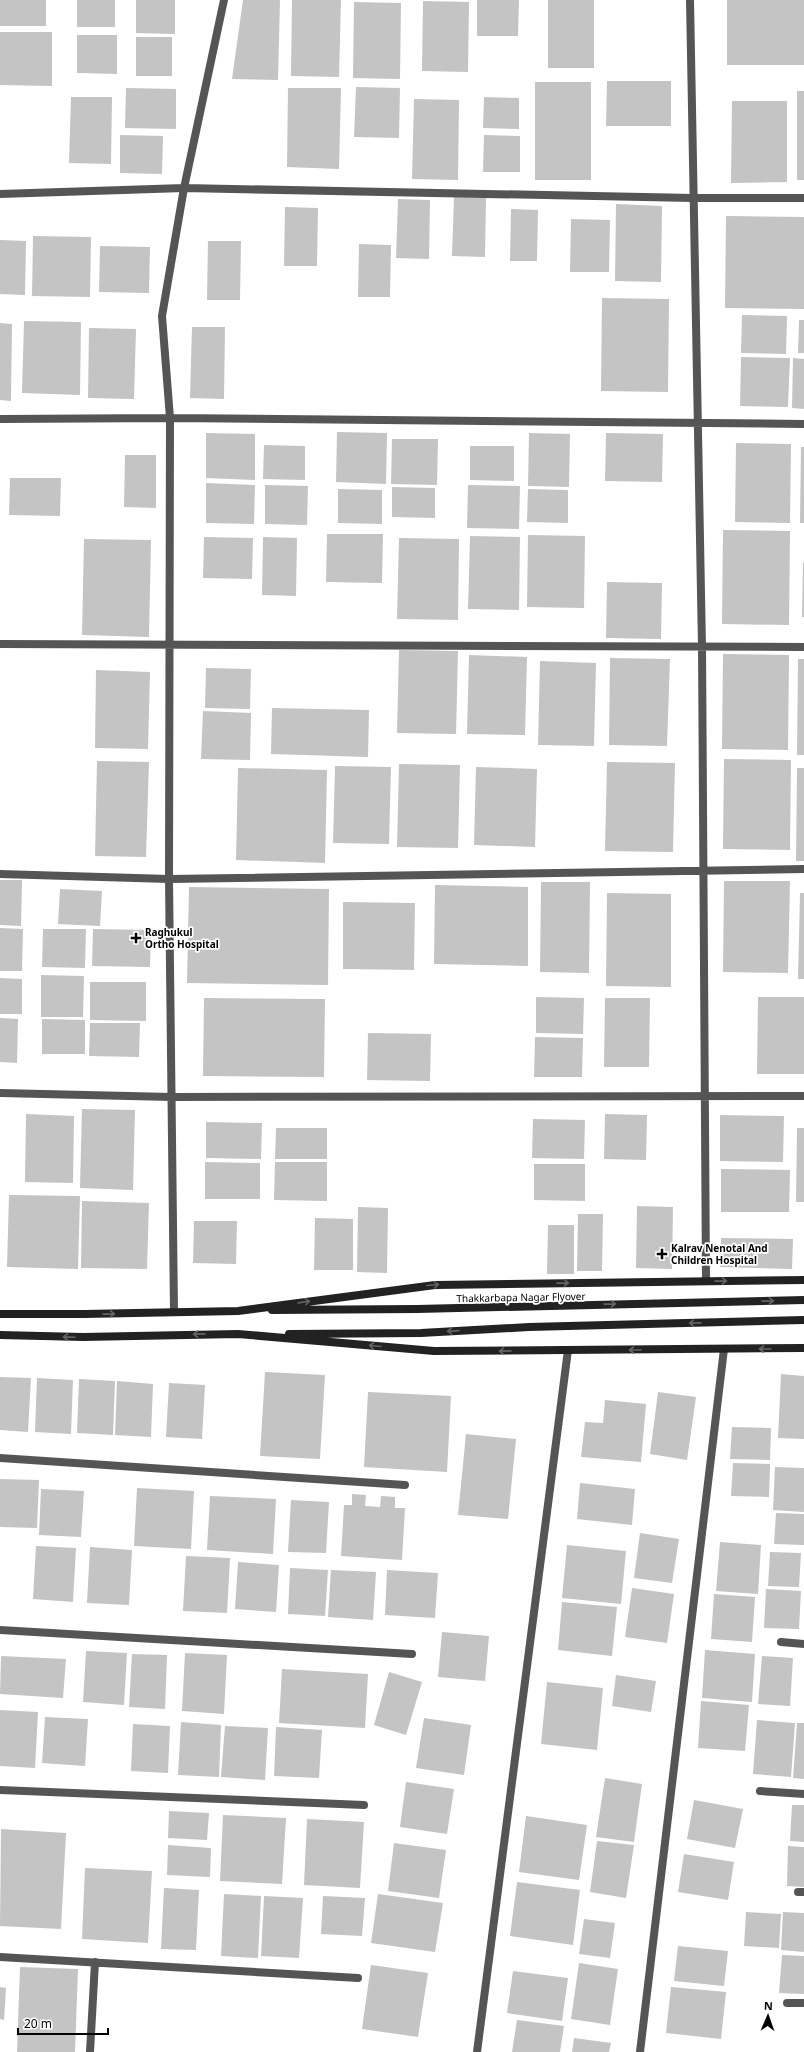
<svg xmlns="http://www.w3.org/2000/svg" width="804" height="2052" font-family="'Noto Sans',sans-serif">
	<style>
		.building { fill: #c4c4c4 }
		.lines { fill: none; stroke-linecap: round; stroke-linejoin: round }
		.street { stroke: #555; stroke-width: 8 }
		.secondary { stroke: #222; stroke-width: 8 }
		.oneway { stroke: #646464 }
		.poi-dot { fill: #000; stroke: #fff; stroke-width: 1.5 }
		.labels { text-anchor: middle; stroke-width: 3.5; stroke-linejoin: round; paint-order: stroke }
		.poi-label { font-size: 10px; font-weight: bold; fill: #000; stroke: #fff; text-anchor: start }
		.street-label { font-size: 10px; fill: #000; stroke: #fff }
	</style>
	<rect width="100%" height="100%" fill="#fff"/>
	<path class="building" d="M0,0H46V26H0Z
		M77,0H115V27H77Z
		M136,0H175V34L136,33Z
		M243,0H280L278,80L232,79Z
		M292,0H341L339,77L291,76Z
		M477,0H519L518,36H477Z
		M548,0H594V68H548Z
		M727,0H804V65H727Z
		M423,1L469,2L468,72L422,71Z
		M354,2L401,3L400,79L353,78Z
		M0,32H52V86L0,85Z
		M77,35H117V74L77,73Z
		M136,37H172V76H136Z
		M607,81H671V126H606Z
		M535,82H591V180H535Z
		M356,87L400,88L399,138L354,137Z
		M126,88L176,89V129L125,128Z
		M288,88H341L339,169L287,167Z
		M797,91H804V180H797Z
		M71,97H112L111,164L69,163Z
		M484,97L519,98V129L483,128Z
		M414,99L459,100L458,180L412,179Z
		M732,101H787V182L731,183Z
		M120,135L163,136L162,174L120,173Z
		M484,135L520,136V172H483Z
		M454,197L486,198L485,257L452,256Z
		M398,199L430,200L429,259L396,258Z
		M616,204L662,206L661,282L615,281Z
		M285,207L318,208L317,266H284Z
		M511,209L538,210L537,261H510Z
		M726,216L804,217V309L725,308Z
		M571,219L610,220L609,272H570Z
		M33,236L91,237L90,297L32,296Z
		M0,240L26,241L25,295L0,294Z
		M208,241H241L240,300H207Z
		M359,244L391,245L390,297H358Z
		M100,246L150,247L149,293L99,292Z
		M602,298L669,299L668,392L601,391Z
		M742,315L787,316L786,354L741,353Z
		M799,320H804V353H798Z
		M24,321L81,322L80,395L22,393Z
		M0,323L12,324L11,401L0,400Z
		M192,327H225L224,399L190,398Z
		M89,328L136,329L134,399L88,398Z
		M741,357L790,358L788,407L740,406Z
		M793,358L804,359V409L792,408Z
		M337,432L387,433L386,484L336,482Z
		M206,433L255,434V480L206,478Z
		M529,433L570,434L569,487L528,486Z
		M606,433L663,434L662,482L605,481Z
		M392,439H438L437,485L391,484Z
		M736,443L791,444L790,523L735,522Z
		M264,445L305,446V480L263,479Z
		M470,446H514V481L470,480Z
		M801,447H804V523H800Z
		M125,455H156V508L124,507Z
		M10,478H61L60,516L9,515Z
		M206,483L255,485L254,524L206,523Z
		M265,485L308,486L307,525L265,524Z
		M468,485L520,486L519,529L467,528Z
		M392,487L435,488V518L392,517Z
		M338,489L382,490V524L338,523Z
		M528,489L568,490V523L527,522Z
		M723,530L790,531L789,625L722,624Z
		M327,534H383L382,583L326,582Z
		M528,535L585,536L584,608L527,607Z
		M470,536L520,537L519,610L468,609Z
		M204,537L253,538L252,579L203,578Z
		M263,537L297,538L296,596L262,595Z
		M399,538L459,539L458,620L397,619Z
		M84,539L151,540L149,637L82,635Z
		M803,563H804V617H802Z
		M607,582L662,583L661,639L606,638Z
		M399,650L458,651L456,734L397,733Z
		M723,654L789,655L788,750L722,749Z
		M469,655L527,657L525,735L467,734Z
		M610,658L670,659L667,746L609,745Z
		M798,659H804V755H797Z
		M540,661L596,663L594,746L538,745Z
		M206,668L251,669L250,709L205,708Z
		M96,670L150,672L148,749L95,748Z
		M272,708L369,710L368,757L271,754Z
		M203,711L251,713L250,760L201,759Z
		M724,759L791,760L790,850L723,849Z
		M97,761L149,762L146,857L95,856Z
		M607,762L675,763L673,852L605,851Z
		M399,764L460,765L458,848L397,847Z
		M335,766L391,767L389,844L333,843Z
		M476,767L537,769L535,847L474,845Z
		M238,768L327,770L325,863L236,860Z
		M797,768H804V861H796Z
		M0,880H22L21,926L0,925Z
		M724,881H790L788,973L723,972Z
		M541,882H590L589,973L540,972Z
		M435,885L528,887V966L434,964Z
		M189,887L329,889L328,985L187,983Z
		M60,889L102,891L100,926L58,924Z
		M607,893L671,894V987L606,986Z
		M800,893H804V979H798Z
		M343,902L415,903L414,970L343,969Z
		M0,928L23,929L22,971H0Z
		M43,929H86L85,968L42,967Z
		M93,929L151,930L150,967L92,966Z
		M41,975L84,976L83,1017H41Z
		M0,978L22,979V1014H0Z
		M90,982H146V1021L90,1020Z
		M536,997L584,998L583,1034L536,1033Z
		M758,997H804V1074H757Z
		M204,998L325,999L324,1077L203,1076Z
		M605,998H650L649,1067H604Z
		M0,1018L18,1019L17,1063L0,1062Z
		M42,1019L85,1020V1054H42Z
		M90,1023H140L139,1057L89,1056Z
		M368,1033L431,1034L430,1081L367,1080Z
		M535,1037L583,1038L582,1077H534Z
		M82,1109L135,1110L133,1190L80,1188Z
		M26,1114L74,1116L73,1183L25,1182Z
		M605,1114L647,1115L646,1160L604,1159Z
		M720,1115L784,1116L783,1162L720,1161Z
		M533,1119L585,1120L584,1159L532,1158Z
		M206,1122L262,1123L261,1159L206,1158Z
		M276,1128H327V1159H275Z
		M797,1128H804V1202H796Z
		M205,1162L260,1163V1199H205Z
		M275,1162H327V1201L274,1200Z
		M534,1164H585V1201L534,1200Z
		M721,1169L790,1170L789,1212H721Z
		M9,1195L80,1196L78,1269L7,1267Z
		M82,1201L149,1203L147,1269L81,1268Z
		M637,1206L673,1207L672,1269L636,1268Z
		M358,1207L388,1208L387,1273L357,1272Z
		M578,1214H603L602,1271H577Z
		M315,1218L353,1219V1270H314Z
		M194,1221H237L236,1264L193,1263Z
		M548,1225H574V1274H547Z
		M721,1238L793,1239L792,1269L720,1267Z
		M265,1372L325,1375L320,1459L260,1456Z
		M781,1374L804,1376V1439L778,1438Z
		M0,1377L31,1378L28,1432L0,1430Z
		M37,1378L73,1380L71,1434L35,1432Z
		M79,1379L115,1381L113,1435L77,1433Z
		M117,1381L153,1384L151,1437L115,1435Z
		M169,1383L205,1385L202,1439L166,1437Z
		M368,1392L451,1396L447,1472L364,1467Z
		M658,1392L696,1397L687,1460L650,1454Z
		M605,1400L646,1404L641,1462L581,1457L585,1422L603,1423Z
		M732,1427L771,1428L770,1460L730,1459Z
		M466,1434L516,1439L508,1519L458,1515Z
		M733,1463L770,1464L769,1497L731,1496Z
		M775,1467L804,1468V1512L773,1510Z
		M0,1479L39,1480L37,1528L0,1527Z
		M580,1483L635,1489L632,1525L577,1519Z
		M137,1488L194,1491L191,1549L134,1546Z
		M41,1489L84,1491L81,1537L39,1535Z
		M352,1494L366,1495L365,1506L380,1507L381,1496L395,1497V1508H405L402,1560L341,1556L344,1505H352Z
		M210,1496L276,1499L273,1554L207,1550Z
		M291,1500L329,1502L326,1553L288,1552Z
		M776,1513L804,1514V1545L774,1544Z
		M640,1533L679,1539L672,1583L634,1578Z
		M720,1542L761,1545L758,1594L716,1591Z
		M567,1545L626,1551L621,1604L562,1598Z
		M36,1546L76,1548L73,1602L33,1599Z
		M90,1547L132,1550L129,1605L87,1603Z
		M770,1552L801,1553L799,1587L768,1586Z
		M186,1556L230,1558L227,1613L183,1611Z
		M238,1562L279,1565L276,1612L235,1609Z
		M290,1568L328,1570L325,1616L288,1614Z
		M331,1570L376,1572L373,1620L328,1617Z
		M387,1570L438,1573L435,1618L385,1615Z
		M632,1588L674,1594L667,1643L625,1637Z
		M766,1589L801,1591L799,1629L764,1628Z
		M714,1594L755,1597L752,1642L711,1639Z
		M562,1602L617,1607L612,1656L558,1650Z
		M442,1632L489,1636L485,1681L438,1677Z
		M705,1650L755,1654L752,1702L702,1698Z
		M86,1651L127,1653L124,1705L83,1702Z
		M185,1653L227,1655L224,1714L182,1711Z
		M132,1654L167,1655L165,1709L129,1707Z
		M1,1656L66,1659L63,1698L0,1694Z
		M762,1656L793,1658L790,1706L758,1704Z
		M282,1669L368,1674L365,1728L279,1723Z
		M389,1672L422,1682L406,1735L374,1725Z
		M616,1675L656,1681L651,1712L612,1706Z
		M547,1682L603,1688L597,1750L541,1744Z
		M701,1701L749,1705L745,1751L698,1748Z
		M0,1710L38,1712L35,1768L0,1766Z
		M45,1717L88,1719L85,1766L42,1763Z
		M424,1718L471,1725L464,1775L416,1768Z
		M757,1720L795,1723L791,1777L753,1774Z
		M181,1722L221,1725L219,1777L178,1775Z
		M797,1723H804V1779L793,1778Z
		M133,1724L170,1726L168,1773L131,1771Z
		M225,1726L268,1728L265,1780L221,1777Z
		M276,1727L322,1730L319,1778L274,1776Z
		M605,1778L642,1784L634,1842L596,1837Z
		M406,1782L454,1789L447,1834L400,1827Z
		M694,1800L743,1809L735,1848L687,1839Z
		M792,1805H804V1842L790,1841Z
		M169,1811L209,1813L207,1840L168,1838Z
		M223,1815L286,1818L282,1884L220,1881Z
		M526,1816L587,1825L579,1880L519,1872Z
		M307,1819L364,1822L360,1888L304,1885Z
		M1,1829L66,1833L61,1929L0,1926Z
		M597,1841L634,1845L626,1898L590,1892Z
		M394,1843L446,1850L439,1898L388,1891Z
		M168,1845L211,1848L210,1877L167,1875Z
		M788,1846L804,1847V1887L787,1886Z
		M684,1854L734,1862L728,1900L678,1892Z
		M85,1868L152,1871L148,1943L82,1939Z
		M517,1882L580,1890L573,1945L510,1936Z
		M164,1888L199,1890L196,1950L161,1949Z
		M224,1894L261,1896L258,1958L221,1956Z
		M378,1894L443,1903L435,1952L371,1943Z
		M264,1896L303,1898L299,1958L261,1956Z
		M323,1896L365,1898L362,1936L321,1934Z
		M746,1912L781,1914L779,1948L744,1946Z
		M783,1912L804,1913V1952L781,1950Z
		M584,1919L615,1923L610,1958L579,1954Z
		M678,1946L728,1951L724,1986L674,1981Z
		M782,1955L804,1956V1994L779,1993Z
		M579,1963L618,1969L610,2025L571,2019Z
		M371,1965L428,1973L418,2037L362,2029Z
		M20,1967L78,1969L75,2052H17Z
		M513,1971L568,1978L562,2021L507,2013Z
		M0,1987L6,1988L4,2020L0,2019Z
		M671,1987L726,1992L721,2039L666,2033Z
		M517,2020L564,2026L560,2052H512Z
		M574,2038L611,2043L609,2052H572Z"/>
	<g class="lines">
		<path class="street" d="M690,0L702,647L706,1281
			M0,194L184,188L693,198H804
			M0,419L170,418L804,424
			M0,644L804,647
			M0,874L169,879L804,869
			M0,1093L172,1097L804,1096
			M174,1312L169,879L170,418L162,316L184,188L224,0
			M0,1458L405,1485
			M0,1630L412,1654
			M781,1642L804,1644
			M0,1790L364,1805
			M760,1791L804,1794
			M798,1892H804
			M0,1957L358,1978
			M787,2003H804
			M90,2052L95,1962
			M477,2052L568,1350
			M640,2052L724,1349"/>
		<path class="secondary" d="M272,1310L417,1309L804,1300
			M0,1314H84L238,1311L435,1285L804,1280
			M289,1334L421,1333L529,1327L804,1320
			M0,1335L83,1337L238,1334L434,1351L804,1348"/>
	</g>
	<defs><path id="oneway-shaft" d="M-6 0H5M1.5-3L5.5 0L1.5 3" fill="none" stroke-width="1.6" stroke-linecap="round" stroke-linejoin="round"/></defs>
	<g class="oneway">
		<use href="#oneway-shaft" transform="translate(721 1281) rotate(-1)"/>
		<use href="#oneway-shaft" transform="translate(563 1283) rotate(-1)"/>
		<use href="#oneway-shaft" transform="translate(433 1285) rotate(-5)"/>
		<use href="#oneway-shaft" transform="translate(768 1301) rotate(-1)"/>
		<use href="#oneway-shaft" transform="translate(304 1302) rotate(-8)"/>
		<use href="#oneway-shaft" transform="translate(610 1304) rotate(-1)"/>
		<use href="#oneway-shaft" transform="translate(109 1314) rotate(-1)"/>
		<use href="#oneway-shaft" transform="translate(695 1323) rotate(179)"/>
		<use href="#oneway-shaft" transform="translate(453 1331) rotate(176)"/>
		<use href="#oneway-shaft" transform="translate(199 1334) rotate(179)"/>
		<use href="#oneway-shaft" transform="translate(69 1337) rotate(-178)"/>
		<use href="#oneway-shaft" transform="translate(375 1346) rotate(-175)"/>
		<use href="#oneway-shaft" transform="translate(765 1349) rotate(180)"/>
		<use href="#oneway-shaft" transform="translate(635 1350) rotate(180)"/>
		<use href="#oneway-shaft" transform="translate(505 1351) rotate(179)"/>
	</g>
	<g class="poi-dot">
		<path d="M134 932h4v4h4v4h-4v4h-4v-4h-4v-4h4z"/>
		<path d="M660 1248h4v4h4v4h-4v4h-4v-4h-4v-4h4z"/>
	</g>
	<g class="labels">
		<g class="poi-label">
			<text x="145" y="936">Raghukul<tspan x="145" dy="12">Ortho Hospital</tspan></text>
			<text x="671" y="1252">Kalrav Nenotal And<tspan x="671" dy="12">Children Hospital</tspan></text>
		</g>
		<g class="street-label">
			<text transform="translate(521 1297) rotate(-1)" y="4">Thakkarbapa Nagar Flyover</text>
		</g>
	</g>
	<g transform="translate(768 2016) rotate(2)" stroke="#ffffff" stroke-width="3" paint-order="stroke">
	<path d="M0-3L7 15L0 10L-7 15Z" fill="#000000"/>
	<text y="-6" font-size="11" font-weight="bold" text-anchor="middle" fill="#000000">N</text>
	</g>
	<path d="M18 2028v6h90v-6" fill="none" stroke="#000000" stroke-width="2"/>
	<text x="24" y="2028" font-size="12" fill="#000000" stroke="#ffffff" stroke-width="3" paint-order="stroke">20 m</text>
</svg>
